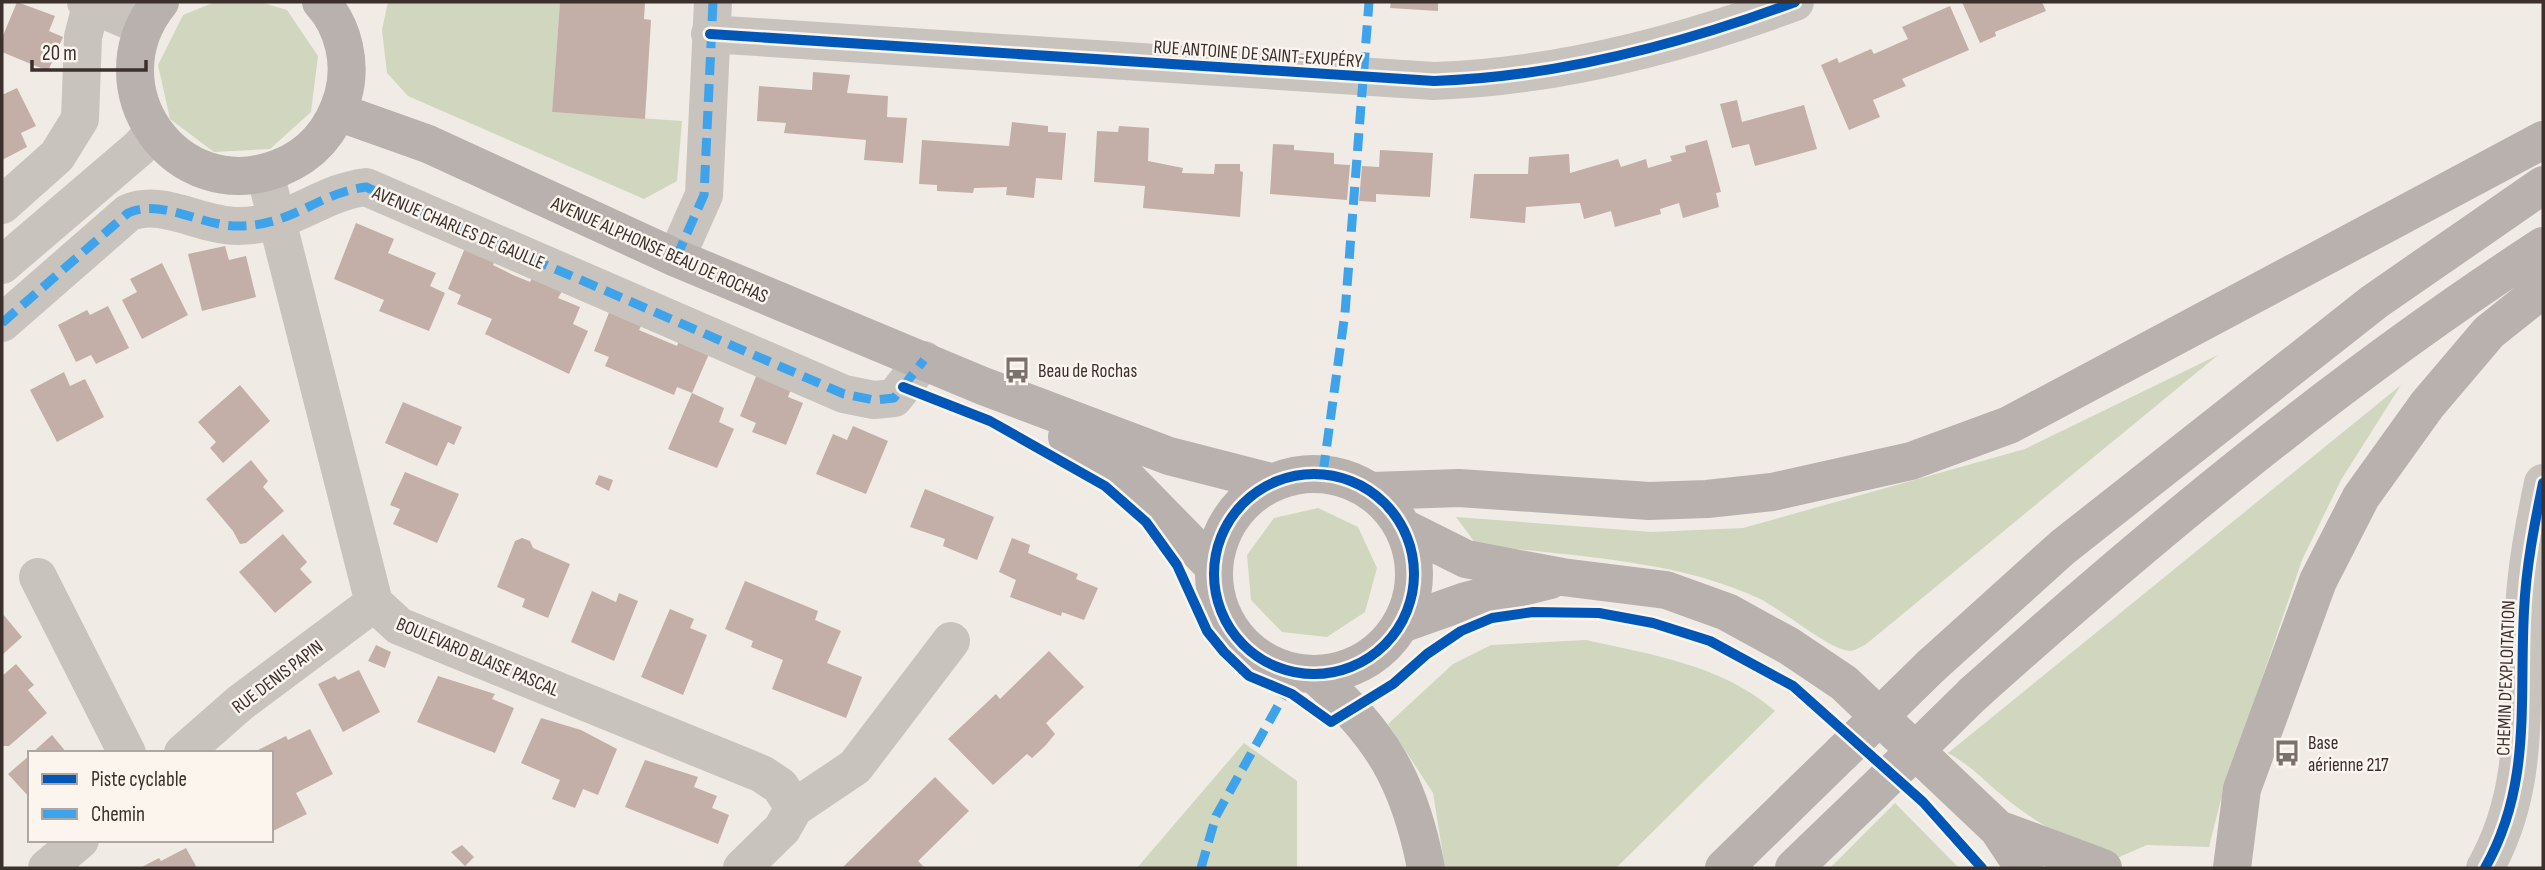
<svg xmlns="http://www.w3.org/2000/svg" width="2545" height="870" font-family="'Sofia Sans Condensed',sans-serif">
	<style>
		.green { fill: #d1d6bf }
		.building { fill: #c3afa7 }
		.lines { fill: none; stroke-linecap: round; stroke-linejoin: round }
		.minor { stroke: #c9c3be; stroke-width: 38 }
		.major { stroke: #b8b1ad; stroke-width: 38 }
		.major-bridge { stroke: #b8b1ad; stroke-width: 38 }
		.quiet { stroke: #3fa3eb; stroke-width: 9; stroke-dasharray: 18 9; stroke-linecap: butt }
		.cycleway-casing { stroke: #fbf5ee; stroke-width: 15 }
		.cycleway { stroke: #0057b8; stroke-width: 10 }
		.labels { text-anchor: middle; stroke-width: 5; stroke-linejoin: round; paint-order: stroke }
		.street-label { font-size: 19px; fill: #3b302b; stroke: #fbf5ee }
		.poi-label { font-size: 19px; fill: #3b302b; stroke: #fbf5ee; text-anchor: start }
	</style>
	<rect width="100%" height="100%" fill="#f0ebe5"/>
	<path class="green" d="M215,2H260L287,10L318,56L311,112L270,149L214,152L170,119L158,65L183,15Z
		M388,2H560L552,112L682,121L677,181L644,199L408,96L387,73L382,30Z
		M2218,355L1865,645C1860,647 1854,651 1850,651C1831,651 1780,608 1758,598C1671,558 1570,557 1476,544L1456,517L1652,532L1743,528L2025,449Z
		M2401,385L2341,480L2302,560L2220,803L2209,847L2147,845L2117,858C2073,842 2040,827 2003,796C1983,780 1972,766 1948,753Z
		M1318,508L1358,527L1377,568L1365,612L1327,637L1282,632L1251,600L1247,555L1274,518Z
		M1586,640C1653,655 1722,665 1775,711L1616,868H1445L1433,793L1388,724L1453,664L1491,645Z
		M1244,743L1297,781V868H1137Z
		M1895,803L1959,868H1830Z"/>
	<path class="building" d="M17,2L55,16L49,31L63,37L48,71L2,52V38Z
		M560,2H645L644,19L651,20L645,119L552,112Z
		M1391,2H1438V11L1390,8Z
		M1962,2H2042L2046,11L1995,32L1996,36L1980,43Z
		M1950,6L1969,50L1902,79L1906,86L1873,100L1880,117L1849,130L1821,65L1837,58L1839,63L1871,49L1874,54L1908,39L1902,27Z
		M813,72L850,75L847,93L888,96L887,117L907,118L903,163L864,160L866,140L784,133L786,123L757,121L759,86L812,90Z
		M17,88L36,126L21,133L27,147L2,160V95Z
		M1737,100L1742,122L1804,105L1817,149L1755,166L1749,144L1732,148L1720,104Z
		M1012,122L1048,126V132L1066,133L1062,180L1036,178L1034,198L1006,195L1007,187L974,188L973,193L937,191V185L919,184L922,140L1009,146Z
		M1119,126L1149,128L1148,161L1183,168L1182,173L1214,174L1215,164H1240V171L1243,172L1240,217L1143,208L1145,186L1094,182L1097,131L1118,132Z
		M1707,140L1721,192L1716,193L1719,207L1683,218L1679,203L1660,209L1661,214L1615,227L1611,211L1584,219L1580,203L1526,207L1525,223L1470,218L1474,174H1528L1529,157L1569,154L1570,173L1618,159L1621,167L1646,159L1648,168L1672,161L1670,156L1686,152L1685,146Z
		M1273,144L1294,145V150L1334,153V164L1350,165L1347,200L1270,194Z
		M1380,150L1433,153L1430,197L1376,194V202L1359,201L1362,166L1379,167Z
		M356,223L394,239L388,253L436,273L430,286L445,293L429,331L379,311L384,300L334,279Z
		M225,246L229,260L246,256L256,297L202,311L188,254Z
		M465,248L495,261L493,265L513,275L530,282L532,278L562,291L558,298L580,307L573,324L588,331L569,374L485,334L492,319L457,304L461,295L448,289Z
		M162,263L188,315L142,339L122,300L137,292L130,279Z
		M108,306L129,348L96,364L91,355L76,362L58,325L87,310L90,315Z
		M610,310L642,324L639,330L677,346L679,341L709,354L692,393L677,387L674,395L605,366L609,357L594,351Z
		M64,372L70,386L85,379L104,417L57,442L30,390Z
		M757,374L791,389L788,397L803,403L786,445L752,432L756,423L740,416Z
		M240,385L270,421L223,463L210,448L216,442L198,422Z
		M692,393L724,408L719,422L734,429L717,468L668,449Z
		M403,402L462,427L454,445L448,442L437,466L385,443Z
		M853,426L888,441L866,494L816,474L833,434L847,440Z
		M251,460L268,481L263,487L284,511L246,543L240,544L233,531L206,499Z
		M405,472L459,494L437,543L393,524L400,509L390,505Z
		M599,475L613,480L609,491L595,484Z
		M925,489L994,517L977,560L943,546L945,539L910,527Z
		M283,534L307,562L300,569L312,582L275,613L239,572Z
		M522,538L530,541L533,548L570,564L548,618L522,607L525,599L497,587L515,541Z
		M1012,538L1030,545L1028,553L1078,574L1076,579L1098,588L1084,620L1062,612L1061,616L1010,597L1016,580L999,572Z
		M745,581L818,611L815,620L841,631L827,663L862,677L846,718L772,689L783,660L751,647L753,641L725,629Z
		M592,591L616,602L619,593L638,601L614,661L571,642Z
		M670,609L694,619L690,628L707,635L683,695L641,677Z
		M2,613L22,637L2,655Z
		M376,645L391,652L385,668L368,661Z
		M1049,651L1084,687L1046,723L1055,734L1045,746L1032,758L1027,754L993,785L948,739L996,694L1000,699Z
		M16,664L34,685L28,690L47,713L9,746H2V676Z
		M359,670L380,712L343,732L318,684L335,676L338,680Z
		M438,676L495,694L492,699L514,708L495,753L417,722Z
		M541,718L581,730L617,749L598,795L583,789L575,808L552,799L560,780L521,763Z
		M310,729L333,774L296,793L307,814L271,832V753L256,751L286,736L288,740Z
		M52,735L67,753H32Z
		M30,755V798L8,774Z
		M645,760L698,777L694,787L717,796L712,808L729,815L718,844L625,807Z
		M935,777L969,811L918,861L925,868H842Z
		M462,845L474,857L465,866L451,852Z
		M186,848L197,868H140L159,858L161,861Z"/>
	<g class="lines">
		<path class="minor" d="M86,2L144,27
			M710,34L1434,81C1557,77 1679,45 1795,2
			M265,173L374,603L399,626L762,774L780,786L794,808L782,829L742,868
			M2,205L57,156L80,119L83,37L92,2
			M676,258L704,195L713,2
			M2,265L139,148L153,132
			M2,323L128,213C161,198 201,226 238,226C292,226 318,193 366,187L844,394L874,400L894,398L924,360
			M38,577L127,753
			M183,753L240,703L374,603
			M794,808L855,767L951,641
			M47,868L80,840
			M2485,868C2532,785 2519,702 2524,611C2526,568 2534,526 2543,483"/>
		<path class="major" d="M160,2C91,87 176,208 279,168C312,155 333,130 343,96C352,64 344,27 321,2
			M338,112L428,144L676,258L983,386L1169,456L1271,482
			M1067,437L1114,465L1214,567
			M1214 574a100 100 0 1 1 200 0a100 100 0 1 1-200 0Z
			M1372,491L1459,488L1649,501L1707,499L1772,492L1911,461L2009,425L2543,140
			M1404,528L1466,559L1562,577L1666,590L1727,612L1789,646L1844,683L1998,829L2024,868
			M1401,624L1466,601L1550,580
			M1931,666L2063,547L2374,302L2543,185
			M1314,674C1380,733 1409,779 1426,868
			M1973,694C2153,533 2340,378 2543,246
			M1998,829L2103,868
			M1724,868L1842,753
			M1794,868L1873,792
			M2232,868L2242,789L2318,581L2361,497L2427,405L2489,332L2543,289"/>
		<path class="major-bridge" d="M1842,753L1931,666
			M1873,792L1973,694"/>
		<path class="quiet" d="M676,258L704,195L713,2
			M2,323L128,213C161,198 201,226 238,226C292,226 318,193 366,187L844,394L874,400L894,398L924,360
			M1323,473L1345,313L1369,2
			M1201,868L1216,816L1288,688"/>
		<g class="cycleway-casing">
			<path id="cycleway" d="M710,34L1434,81C1557,77 1679,45 1795,2
				M903,387L990,421L1105,486L1146,522L1177,565L1207,631L1224,652L1249,676L1292,694L1331,722L1393,684L1427,654L1461,631L1492,618L1533,612L1599,613L1653,623L1710,641L1793,686L1923,802L1982,868
				M1214 574a100 100 0 1 1 200 0a100 100 0 1 1-200 0Z
				M2485,868C2532,785 2519,702 2524,611C2526,568 2534,526 2543,483"/>
		</g>
		<use href="#cycleway" class="cycleway"/>
	</g>
	<defs>
		<g id="bus-bare" transform="scale(2.1)"><path d="M-5-6H5V4H4V6H2V4H-2V6H-4V4H-5ZM-3.5-4V0h7V-4ZM-3.5 1.2v1.5H-2V1.2ZM2 1.2v1.5H3.5V1.2Z" fill="#7a716c" stroke="#fbf5ee" stroke-width="2.5" paint-order="stroke"/></g>
	</defs>
	<g fill-rule="evenodd">
		<use href="#bus-bare" x="1017" y="370"/>
		<use href="#bus-bare" x="2287" y="753"/>
	</g>
	<g class="labels">
		<g class="street-label">
			<text transform="translate(1258 53) rotate(4)" y="7">RUE ANTOINE DE SAINT-EXUPÉRY</text>
			<text transform="translate(459 227) rotate(23)" y="7">AVENUE CHARLES DE GAULLE</text>
			<text transform="translate(660 249) rotate(24)" y="7">AVENUE ALPHONSE BEAU DE ROCHAS</text>
			<text transform="translate(478 656) rotate(23)" y="7">BOULEVARD BLAISE PASCAL</text>
			<text transform="translate(277 676) rotate(-37)" y="7">RUE DENIS PAPIN</text>
			<text transform="translate(2505 678) rotate(-88)" y="7">CHEMIN D'EXPLOITATION</text>
		</g>
		<g class="poi-label">
			<text x="1038" y="377">Beau de Rochas</text>
			<text x="2308" y="749">Base<tspan x="2308" dy="22">aérienne 217</tspan></text>
		</g>
	</g>
	<rect width="2545" height="870" fill="none" stroke="#3b302b" stroke-width="7"/>
	<rect x="28" y="751" width="245" height="91" fill="#fbf5ee" stroke="#aea6a0" stroke-width="2"/>
	<rect x="42" y="774" width="35" height="10" fill="#0057b8" stroke="#aea6a0" stroke-width="2"/>
	<text x="91" y="786" font-size="21" fill="#3b302b">Piste cyclable</text>
	<rect x="42" y="809" width="35" height="10" fill="#3fa3eb" stroke="#aea6a0" stroke-width="2"/>
	<text x="91" y="821" font-size="21" fill="#3b302b">Chemin</text>
	<path d="M32 60v10h114v-10" fill="none" stroke="#3b302b" stroke-width="3.5"/>
	<text x="42" y="60" font-size="21" fill="#3b302b" stroke="#fbf5ee" stroke-width="5" paint-order="stroke">20 m</text>
</svg>
